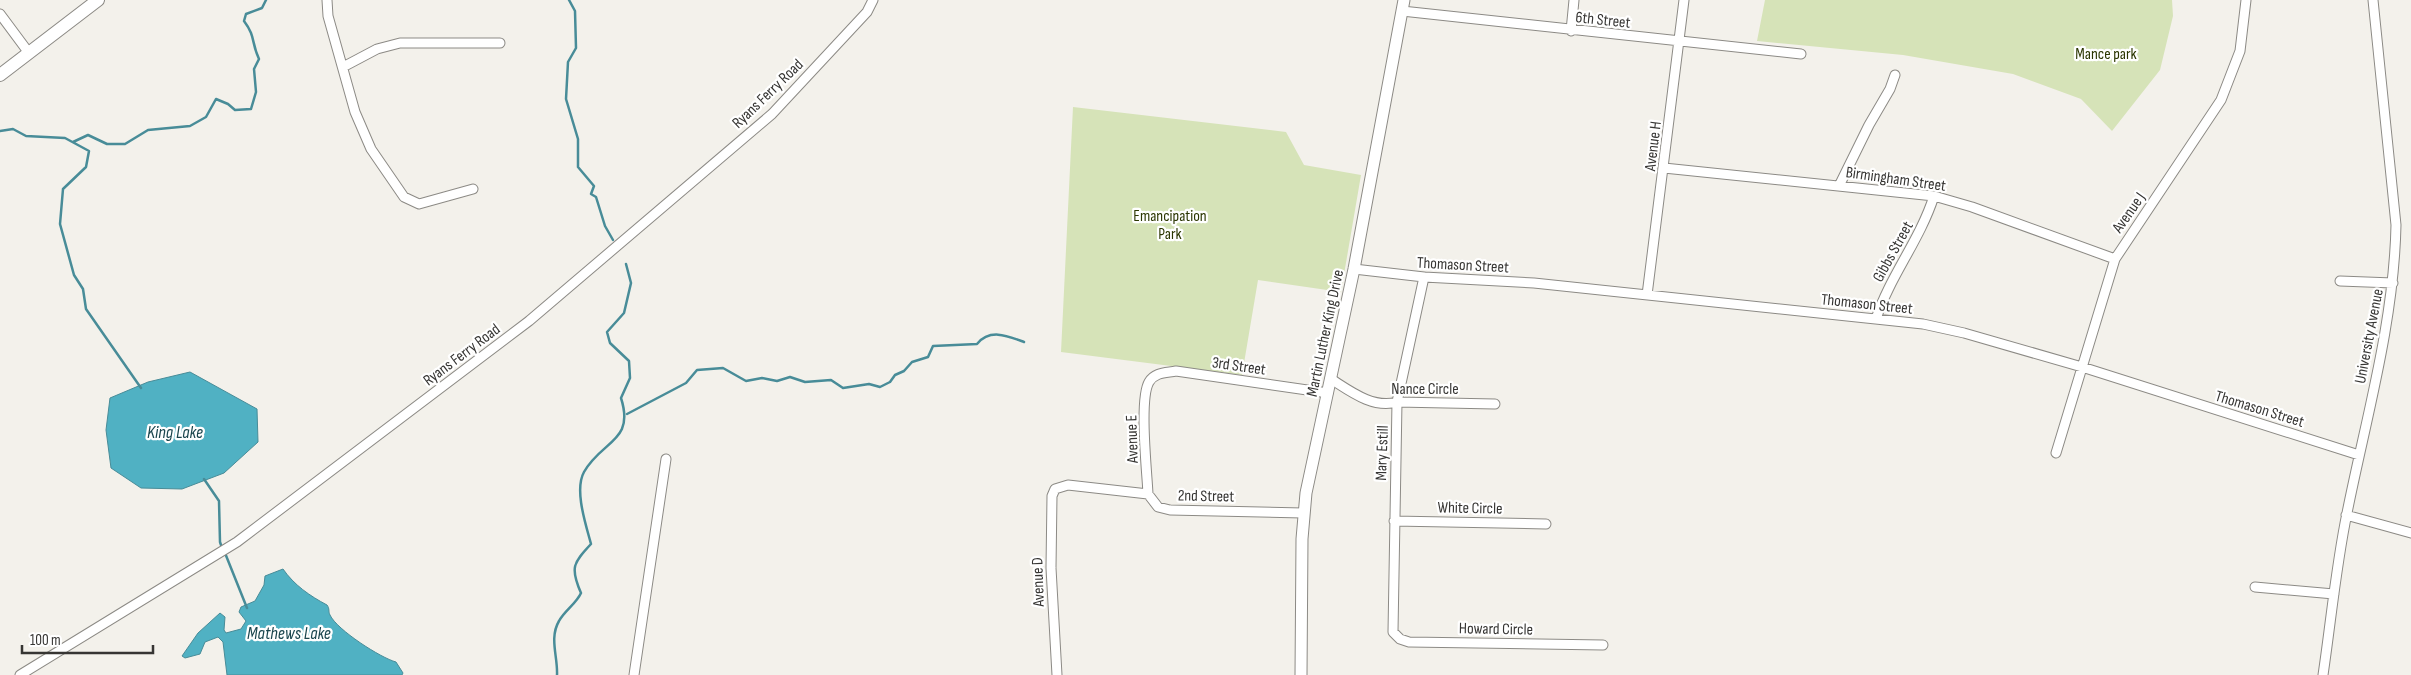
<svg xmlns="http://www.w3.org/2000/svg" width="2411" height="675" font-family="'Sofia Sans Condensed',sans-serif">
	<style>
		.green { fill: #d6e3b8 }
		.water { fill: #50b1c3; stroke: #488c98 }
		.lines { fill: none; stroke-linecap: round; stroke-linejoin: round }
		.stream { stroke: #488c98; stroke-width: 2.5 }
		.minor-casing { stroke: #8c8a85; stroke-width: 11 }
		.tertiary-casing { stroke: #8c8a85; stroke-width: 13 }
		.secondary-casing { stroke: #8c8a85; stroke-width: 14 }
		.minor { stroke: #fff; stroke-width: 9 }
		.tertiary { stroke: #fff; stroke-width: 11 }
		.secondary { stroke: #fff; stroke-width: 12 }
		.labels { text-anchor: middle; stroke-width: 4.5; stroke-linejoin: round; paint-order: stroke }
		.street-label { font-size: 16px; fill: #363533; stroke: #fff }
		.park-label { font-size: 16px; fill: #2c3702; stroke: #fff }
		.water-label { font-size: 18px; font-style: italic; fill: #1a454d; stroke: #fff }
	</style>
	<rect width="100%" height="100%" fill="#f3f1eb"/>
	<path class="green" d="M1765,0H2172L2173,16L2160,70L2112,131L2081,99L2013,74L1903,55L1757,41Z
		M1073,107L1286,132L1304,165L1361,175L1341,292L1258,280L1242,375L1061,352Z"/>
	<path class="water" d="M190,372L257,409L258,442L224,473L182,489L141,488L111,468L106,430L110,398L148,382Z
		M283,569C294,585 310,596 327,605C330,609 328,611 330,615C337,630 381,658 396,662L403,673L402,675H227L223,642L218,637L205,642L200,654L185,658L182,656L198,633L220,613L225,617L224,630L226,633L241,629L246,621L239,612L241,607L255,601L264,585L265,576Z"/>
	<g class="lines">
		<path class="stream" d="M569,0L575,11L576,48L568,62L566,99L578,139V167L594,186L591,194L596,197L605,226L613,240
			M0,131L13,129L26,136L65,138L89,151L86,167L63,189L60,224L74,275L83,289L86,309L141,388
			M73,142L88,135L107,144H125L148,130L190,126L206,117L216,99L228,104L235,110L251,109L256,92L254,69L259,59C251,42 256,37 244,21L246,14L262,8L266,0
			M627,414L686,383L697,370L723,368L746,381L762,378L777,381L790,377L805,382L831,380L843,388L869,384L880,387L890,382L895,375L904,371L912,362L928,357L933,346L977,344C990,328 1008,336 1024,342
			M204,479L219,501L220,542L222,548
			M225,553L247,608
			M557,675C558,657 549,638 559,621C565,610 576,604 581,593C570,568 573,563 591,544C586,525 574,490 584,472C602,440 635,442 621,398L630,378L629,361L610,343L607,332L624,313L631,283L626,264"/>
		<g class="minor-casing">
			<path id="minor" d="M327,0L328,16L355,112L371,149L404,197L419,204L473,189
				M1402,11L1801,54
				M0,14L29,53
				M1571,31L1574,0
				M343,67L377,49L400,43H500
				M1664,168L1934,196L1972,207L2115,259
				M1839,186L1869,125L1890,89L1895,75
				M1354,269L1424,277L1534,283L1923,324L1964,333L2082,367L2359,455
				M1424,277L1397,402L1393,632L1400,639L1409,642L1603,645
				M2340,281L2393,283
				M1647,295L1684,0
				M1876,319C1890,276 1920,240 1934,196
				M1331,379C1350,391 1373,409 1397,402L1495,404
				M2056,453L2115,259L2221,100L2240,51L2246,0
				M1148,494C1147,472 1139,399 1149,382C1155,372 1166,373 1176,371L1328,393
				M2346,515L2411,533
				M1394,521L1546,524
				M2255,587L2334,594
				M20,675L237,542L529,321L772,114L867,12L873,0
				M634,675L666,459
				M1057,675L1051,568L1052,496L1055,489L1068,485L1148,494L1158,507L1170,510L1303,513
				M2323,675C2331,621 2336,566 2347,513C2366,418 2394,323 2396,225L2373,0"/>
		</g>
		<g class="tertiary-casing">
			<path id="tertiary" d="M1301,675L1302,539L1306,493L1354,269L1404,0"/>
		</g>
		<g class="secondary-casing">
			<path id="secondary" d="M0,75L98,0"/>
		</g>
		<use href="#minor" class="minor"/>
		<use href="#tertiary" class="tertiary"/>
		<use href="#secondary" class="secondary"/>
	</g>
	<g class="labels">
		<g class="street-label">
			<text transform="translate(1603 19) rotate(6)" y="6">6th Street</text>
			<text transform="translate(767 93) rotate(-44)" y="6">Ryans Ferry Road</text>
			<text transform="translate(1652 146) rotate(-83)" y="6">Avenue H</text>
			<text transform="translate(1896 178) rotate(8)" y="6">Birmingham Street</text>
			<text transform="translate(2128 212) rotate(-55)" y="6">Avenue J</text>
			<text transform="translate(1892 251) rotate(-61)" y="6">Gibbs Street</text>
			<text transform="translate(1463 264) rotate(3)" y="6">Thomason Street</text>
			<text transform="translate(1867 303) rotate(6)" y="6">Thomason Street</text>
			<text transform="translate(1324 333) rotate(-78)" y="6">Martin Luther King Drive</text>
			<text transform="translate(2368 336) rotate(-79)" y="6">University Avenue</text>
			<text transform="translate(461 354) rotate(-37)" y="6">Ryans Ferry Road</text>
			<text transform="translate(1239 365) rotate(8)" y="6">3rd Street</text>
			<text x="1425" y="394">Nance Circle</text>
			<text transform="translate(2260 408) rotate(17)" y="6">Thomason Street</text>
			<text transform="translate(1131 439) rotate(-92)" y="6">Avenue E</text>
			<text transform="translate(1381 453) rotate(-88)" y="6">Mary Estill</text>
			<text transform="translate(1206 495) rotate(1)" y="6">2nd Street</text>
			<text transform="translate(1470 507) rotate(1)" y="6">White Circle</text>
			<text transform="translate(1037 582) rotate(-92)" y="6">Avenue D</text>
			<text transform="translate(1496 628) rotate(1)" y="6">Howard Circle</text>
		</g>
		<g class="park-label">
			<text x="2106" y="59">Mance park</text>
			<text x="1170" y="221">Emancipation<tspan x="1170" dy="18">Park</tspan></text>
		</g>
		<g class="water-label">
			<text x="175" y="438">King Lake</text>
			<text x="289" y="639">Mathews Lake</text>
		</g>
	</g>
	<path d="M22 645v8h131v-8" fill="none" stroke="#363533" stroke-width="2.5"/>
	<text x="30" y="645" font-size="15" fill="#363533" stroke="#ffffff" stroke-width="4" paint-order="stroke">100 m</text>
</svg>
